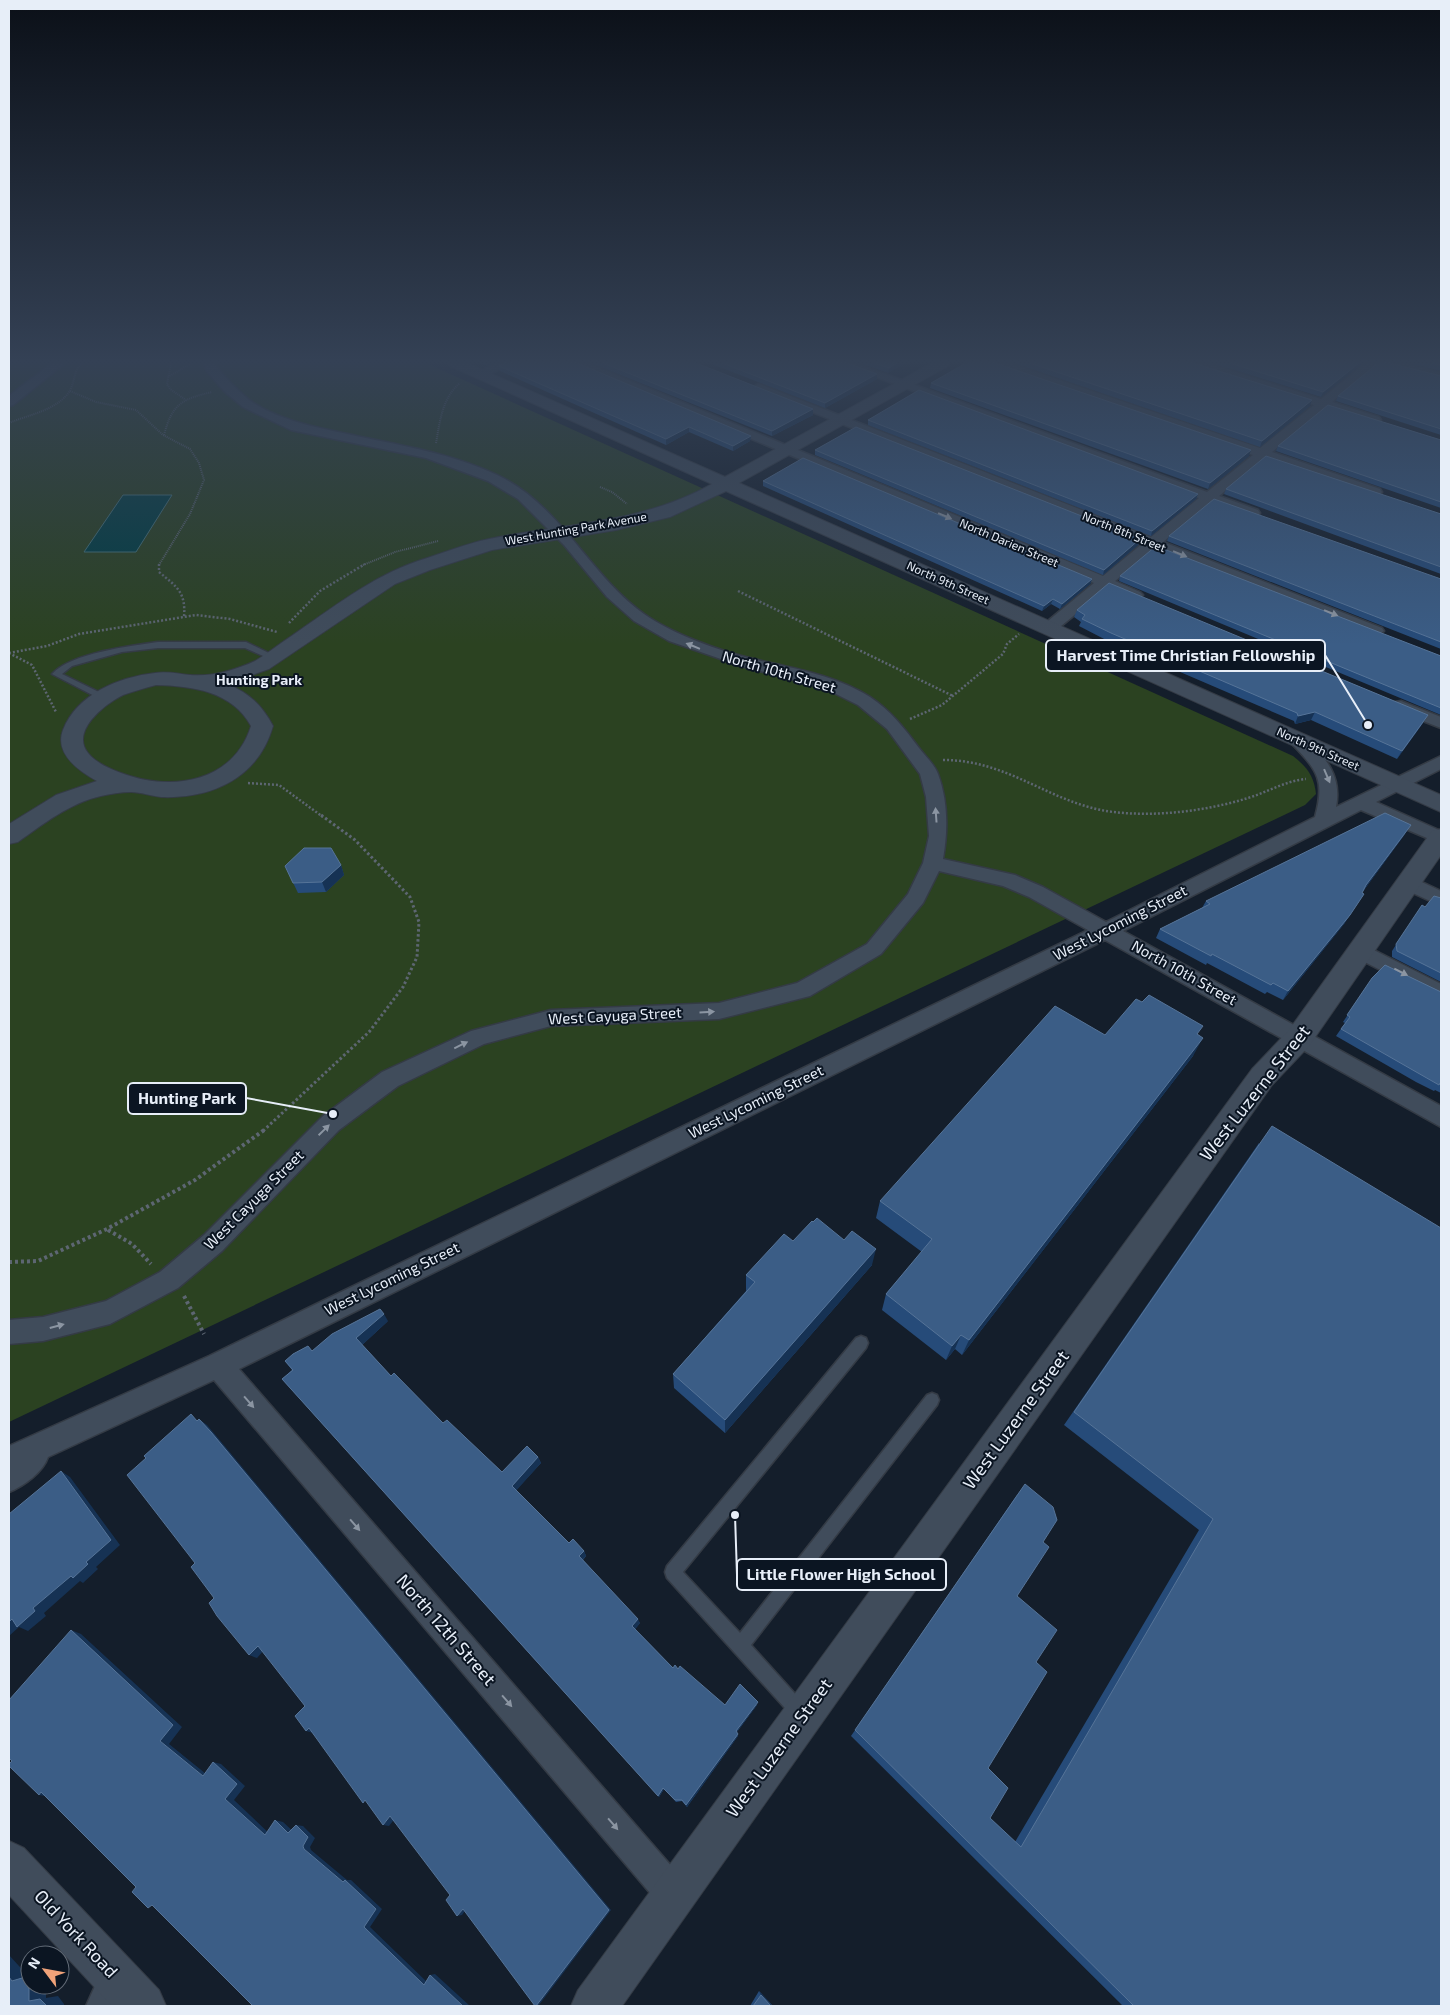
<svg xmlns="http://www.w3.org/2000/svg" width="1450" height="2015" font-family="'Exo 2',sans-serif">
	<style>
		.green { fill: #2b4221 }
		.water { fill: #003d42; stroke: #457279 }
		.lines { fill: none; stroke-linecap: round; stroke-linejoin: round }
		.lane-casing { stroke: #343b45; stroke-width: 3 }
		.street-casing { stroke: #343b45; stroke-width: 3 }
		.secondary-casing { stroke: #343b45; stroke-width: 2 }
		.path-far3 { stroke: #5d6672; stroke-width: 2; stroke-dasharray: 1 1; stroke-linecap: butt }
		.path-far2 { stroke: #5d6672; stroke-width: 2.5; stroke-dasharray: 2 2; stroke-linecap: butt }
		.path-far1 { stroke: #5d6672; stroke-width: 3; stroke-dasharray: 2.5 2.5; stroke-linecap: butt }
		.path { stroke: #5d6672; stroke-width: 4; stroke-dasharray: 3 3; stroke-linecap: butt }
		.lane { fill: #404c5b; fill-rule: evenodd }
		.street { fill: #404c5b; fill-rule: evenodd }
		.secondary { fill: #404c5b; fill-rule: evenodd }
		.wall { fill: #264b79 }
		.shaded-wall { fill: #163254 }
		.building { fill: #3b5d86; stroke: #567498 }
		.oneway { fill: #8b95a2 }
		.labels { text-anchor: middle; stroke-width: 4; stroke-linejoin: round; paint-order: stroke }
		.far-street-label { font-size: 12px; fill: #e7eef8; stroke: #0b1522 }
		.far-neighbourhood-label { font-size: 14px; font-weight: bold; fill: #e7eef8; stroke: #0b1522 }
		.street-label { font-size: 15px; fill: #e7eef8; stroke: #0b1522 }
		.near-street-label { font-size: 18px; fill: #e7eef8; stroke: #0b1522 }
		.leader { fill: none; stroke: #e7eef8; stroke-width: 2 }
		.callout-dot { fill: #e7eef8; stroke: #0b1522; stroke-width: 2 }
		.callout { fill: #0b1522; stroke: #e7eef8; stroke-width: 2 }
		.callout-label { font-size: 16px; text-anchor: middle; font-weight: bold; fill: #e7eef8 }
	</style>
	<rect width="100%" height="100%" fill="#141e2b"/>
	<path class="green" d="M9,363H426L1293,756C1307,767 1314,776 1316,794L1305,805L9,1422Z"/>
	<path class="water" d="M123,495H172L136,552H84Z"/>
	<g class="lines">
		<g class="lane-casing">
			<path id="lane" d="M158,642H246L277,657L273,660L270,659L245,648H158L122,652L72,666L62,674L105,695L106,697L102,700L52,674C71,653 130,646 158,642Z
				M861,1336L866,1338L868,1343L866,1348L683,1572L740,1633L927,1395L932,1393L937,1395L939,1400L937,1405L751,1645L806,1706L808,1712L806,1718L800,1720L794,1718L667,1578L665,1572L667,1566L856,1338Z"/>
		</g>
		<g class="street-casing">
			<path id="street" d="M52,363H65L13,405L9,406V396Z
				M204,363H216V366C226,379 237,390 249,400C280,422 320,428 356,436C404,446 453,454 497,475C561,505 589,575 644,614C670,633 722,652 753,659C792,668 835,675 870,697C890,710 905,729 919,748C925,756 935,765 938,774C948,801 948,831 943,859L1015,875L1043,887L1106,922L1315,817C1325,781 1318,771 1293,745L1290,741L1293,737H1305C1326,758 1342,776 1336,807L1441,756V769L1376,802L1441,831V844L1361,810L1123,931L1441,1106V1127L1105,940L239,1369L686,1883L691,1895L686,1907L674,1912L662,1907L214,1380L48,1457C43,1472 24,1486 9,1492V1446L209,1356L1088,930L1029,897L1003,886L939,871L923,903L881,954L810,996L719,1019L551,1026L484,1044L398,1086L339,1130L222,1251L178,1288L110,1324L43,1341L9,1344V1320L43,1317L106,1301L160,1272L204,1235L323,1116L382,1072L471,1031L551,1010L719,1003L797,983L867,944L908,894L923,863L929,836L926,797L920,774L887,729L858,705L824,688L741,666L669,641L634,621L607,597L564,545L518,499L488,481L426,458L291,430L243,407L224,391L206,370Z
				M497,363H512L484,377H476L474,374Z
				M571,363H587L1103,576L1142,544L752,388L758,384L762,385L1151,537L1199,498L839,363H855L1207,492L1253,455L994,366L992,363H1009L1260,448L1314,405L1192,366L1190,363H1207L1321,399L1366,363H1379L1332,402L1379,417L1381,420L1379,423H1371L1325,408L1272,452L1380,489L1382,492L1380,495H1370L1264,459L1219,496L1258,510L1260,513L1258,516H1248L1211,502L1163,542L1382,628L1384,631L1376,636L1370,634L1154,549L1115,581L1140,592L1143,595L1140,598H1130L1106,589L1055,631H1043L1041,628L1043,625L1094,583Z
				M1385,363H1403L1441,373V381L1387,366Z
				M1401,701L1441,717V728L1395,710L1393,706L1395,702Z
				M1409,876L1441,891V906L1402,888L1399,883L1402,878Z
				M1360,943L1441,984V1001L1353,956L1350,951L1353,946Z
				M117,1961L130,1966L135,1979L123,2006H86L104,1966Z"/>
		</g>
		<g class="secondary-casing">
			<path id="secondary" d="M448,363H467L725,477L932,363H950L948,366L739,483L1441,795V812L726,491L670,517L616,530L492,550L430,570L395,584L269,669L227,684C249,693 262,705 273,726C258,778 212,799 161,797C151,796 141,792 131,792C121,792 110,794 101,796C70,803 43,824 18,842L9,844V824L56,795L97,781C79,771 54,754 63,730C77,694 119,677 155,673C167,671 179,674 190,675C211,677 236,670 255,661C267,654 279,644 290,637C331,609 371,577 418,561C441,554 465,544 489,539C567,523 640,524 712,484L450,366ZM156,685C192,686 232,691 251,726C233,783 171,792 121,773C110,769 96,763 88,753C70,731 105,704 123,695C134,691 145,688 156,685Z
				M1441,829V855L1309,1046L1272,1085L622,2006H571L578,1990L1252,1069L1289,1030L1432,831Z
				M9,1841L24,1848L159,1990L166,2006H112L9,1895Z"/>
		</g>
		<path class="path-far3" d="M171,363L167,384L170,389L186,400
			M168,377L192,363
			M70,391L96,402L136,410L163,435L190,449L199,463L204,480L190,514L159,565
			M9,423C28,415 57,410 69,392C75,383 73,371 82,363
			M164,435C172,404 182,399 212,392
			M436,443C440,421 442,398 460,383
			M600,487L612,492L627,504
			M363,565L395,552L438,541"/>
		<path class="path-far2" d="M159,564V572C177,587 186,592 184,617
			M738,591L953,696
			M289,623L320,591L365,564
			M9,653L47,646L79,634L196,615L230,619L277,632
			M9,653L32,665L56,712
			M910,719L942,705L1003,654L1007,644L1019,634
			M943,760C1010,760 1050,804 1113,812C1157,817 1206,811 1248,798C1268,792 1285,781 1306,779
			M248,783L279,785L323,817"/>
		<path class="path-far1" d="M263,1131L369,1032L403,987L417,957L419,922L410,897L355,840L321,815"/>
		<path class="path" d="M108,1230L132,1244L151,1264
			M9,1262L38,1261L107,1229L195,1180L264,1130
			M184,1296L204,1334"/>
		<use href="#lane" class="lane"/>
		<use href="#street" class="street"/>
		<use href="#secondary" class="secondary"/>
	</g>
	<path class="wall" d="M481,363H494L487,366Z
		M591,363H696L813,409V415L772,436Z
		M709,363H847L877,379L825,408Z
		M860,363H905L888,373Z
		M1014,363H1193L1310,406L1260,447Z
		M1212,363H1363L1321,397Z
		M1409,363H1441V371Z
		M499,366L751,436L750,441L733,451L689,432L666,445L500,371Z
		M1441,376V435L1336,401L1338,396Z
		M931,383L1249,456L1208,489L930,388Z
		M868,420L1198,494L1196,499L1151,536L868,425Z
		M1441,440V508L1276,451L1278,446Z
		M815,450L1140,539L1138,545L1103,575L815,455Z
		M763,481L1092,579L1090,584L1060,609L1051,604L1042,611L763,486Z
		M1226,489L1441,514V574L1224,494Z
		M1169,536L1441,579V649L1167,541Z
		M1120,576L1441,656V715L1119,581Z
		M1077,610L1423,723L1397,759L1311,720L1295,724L1294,721L1108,641L1079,626L1081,622L1074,617Z
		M1405,834L1364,890L1362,893L1364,894L1344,924L1283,1000L1267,992L1265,994L1207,963L1206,965L1156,938L1160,929L1202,908L1206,901Z
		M341,865L344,875L326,892L298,893L285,866Z
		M1441,898V982L1392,957V951L1422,905L1425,907Z
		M1368,984L1441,992V1093L1435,1090L1434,1091L1416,1082L1336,1036L1345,1023L1343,1022Z
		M1105,1035H1198L1193,1056L962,1355L955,1349L946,1360L882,1310L886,1294L922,1252L876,1218L880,1201Z
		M1259,1143L1441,2006H1123L851,1736L1017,1495L1043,1542L1017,1596L1036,1662L988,1768L990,1818L1015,1842L1199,1530L1064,1425Z
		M844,1240L872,1265L725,1433L674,1388L673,1374L746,1291V1275L793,1241Z
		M388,1321L362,1345L391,1376L443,1423L502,1472L538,1457L541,1463L516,1490L569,1543L584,1551L586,1556L583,1560L640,1623L635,1629L673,1668L678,1669L725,1705H757L737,1732L738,1736L687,1807L682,1801L676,1802L664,1789L659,1797L282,1379L292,1370L285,1361Z
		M759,1991L773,2006H750Z"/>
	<path class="shaded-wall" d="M487,363H494L487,366Z
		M897,363H905L888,373L889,368Z
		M1359,363H1363L1321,397L1323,392Z
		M877,374V379L825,408V403Z
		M1312,400L1310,406L1260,447L1262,441Z
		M813,409V415L772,436V431Z
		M689,427V432L666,445V439Z
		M751,436L750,441L733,451V446Z
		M1251,450L1249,456L1208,489L1210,483Z
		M1198,494L1196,499L1151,536L1152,531Z
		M1140,539L1138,545L1103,575L1104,570Z
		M1092,579L1090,584L1060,609L1062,604Z
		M1053,599L1051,604L1042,611L1044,606Z
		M1315,712L1311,720L1295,724L1298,716Z
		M1428,715L1423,723L1397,759L1402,751Z
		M1411,825L1405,834L1361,894L1366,885Z
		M341,865L344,875L326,892L322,882Z
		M1364,894L1344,924L1283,1000L1288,991Z
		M1203,1038L1193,1056L962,1355L969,1340Z
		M876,1249L872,1265L725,1433V1420Z
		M384,1314L388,1321L361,1346L356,1338Z
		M961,1335L955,1349L946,1360L952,1346Z
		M199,1419L207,1425L218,1438L611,1910L539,2005L537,2006Z
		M538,1457L541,1463L515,1492L512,1486Z
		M61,1471L70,1477L120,1545L96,1567L98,1569L83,1583L80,1581L44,1613L46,1616L28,1631L19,1627L9,1636V1622L12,1619L33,1608L86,1562Z
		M584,1551L586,1556L581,1561L579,1556Z
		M638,1619L640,1623L634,1631L632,1626Z
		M71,1630L81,1634L182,1727L169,1744L211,1778L203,1776L160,1741Z
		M258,1646L265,1649L257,1658L249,1655Z
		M758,1702L757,1705L735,1734L736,1731Z
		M309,1728L316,1730L313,1733L306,1731Z
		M738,1734V1736L687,1807L686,1805Z
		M213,1762L221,1764L245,1786L234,1800L272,1836L265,1835L225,1799Z
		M663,1788L664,1789L659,1797L658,1796Z
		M41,1792L50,1797L39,1795Z
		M390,1816L396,1817L389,1826L383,1825Z
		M275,1820L283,1822L296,1834L288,1833Z
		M296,1825L303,1826L315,1838L310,1847L311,1850L347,1880H351L382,1909L370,1927L429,1984L424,1985L364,1927L343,1882L304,1849Z
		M467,1908L462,1915L457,1916L463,1909Z
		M9,1955L29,1977H30V1985H46V1998L58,1996L64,2004V2006H47L29,2001L9,1977Z
		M435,1974L470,2006H463L430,1975Z
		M759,1991L773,2006H771L761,1995Z"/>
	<path class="building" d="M506,363H577L751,436L733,446L689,427L666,439L499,366Z
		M603,363H696L813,409L772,431Z
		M722,363H847L877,374L825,403Z
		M874,363H897L889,368Z
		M966,363H995L1251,450L1210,483L931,383Z
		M1030,363H1193L1312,400L1262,441Z
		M1230,363H1359L1323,392Z
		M1378,363H1389L1441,376V429L1338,396Z
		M1431,363H1441V365Z
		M919,390L1198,494L1152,531L868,420Z
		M1328,405L1441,440V502L1278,446Z
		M856,427L1140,539L1104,570L815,450Z
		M1266,456L1441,514V567L1226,489Z
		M803,458L1092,579L1062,604L1053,599L1044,606L763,481Z
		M1214,499L1441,579V642L1169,536Z
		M1156,546L1441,656V708L1120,576Z
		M1109,583L1428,715L1402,751L1315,712L1298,716L1297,713L1111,633L1082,619L1085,615L1077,610Z
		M1385,813L1411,825L1366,885L1362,893L1364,894L1350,915L1288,991L1273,983L1271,985L1212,954L1211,956L1160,929L1210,904L1206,901Z
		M304,848H331L341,865L322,882L293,883L285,866Z
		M1434,896L1441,898V973L1397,951L1396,944L1422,905L1425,907Z
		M1385,965L1441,992V1084L1440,1083L1439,1085L1341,1029L1350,1017L1347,1015L1372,978Z
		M1149,995L1203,1026L1197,1034L1203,1038L969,1340L961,1335L952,1346L886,1294L932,1239L880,1201L1055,1006L1105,1035L1136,999L1142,1002Z
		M1272,1126L1441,1228V2006H1134L855,1730L1025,1484L1053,1507L1057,1520L1043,1542L1049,1547L1017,1596L1057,1630L1036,1662L1047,1672L988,1768L1008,1788L990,1818L1021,1847L1213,1519L1074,1412Z
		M817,1218L844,1240L852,1231L876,1249L725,1420L673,1374L755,1282L746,1275L784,1234L793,1241L812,1221L813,1222Z
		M380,1309L384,1314L356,1338L391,1376L394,1373L443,1423L447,1420L502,1472L527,1446L538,1457L512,1486L569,1543L573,1539L584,1551L579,1556L638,1619L632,1626L673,1668L675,1665L678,1669L680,1666L725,1705L740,1684L758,1702L736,1731L738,1734L686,1805L682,1800H675L663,1788L658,1796L282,1379L293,1370L285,1361L293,1354L308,1346L312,1351L332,1334Z
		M191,1414L197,1421L199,1419L211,1432L609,1910L536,2006H535L463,1909L457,1916L446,1900L450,1895L390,1816L383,1825L365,1800L363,1803L309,1728L306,1731L295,1716L305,1706L258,1646L249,1655L217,1616L209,1603L214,1598L191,1567L195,1563L127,1475L146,1458L144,1456Z
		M61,1471L111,1540L86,1562L88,1564L73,1578L71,1576L33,1608L35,1611L17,1627L12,1619L9,1622V1514Z
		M71,1630L173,1725L160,1741L203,1776L213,1762L237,1784L225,1799L265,1835L275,1820L288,1833L296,1825L308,1837L303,1846L304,1849L343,1882L345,1880L376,1909L364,1927L424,1985L430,1975L463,2006H253L152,1905L148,1908L132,1892L136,1887L41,1792L39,1795L9,1766V1764L12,1761L9,1758V1700Z
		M9,1977L12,1981L22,1978L29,1986V2001L40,1999L47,2006H9Z
		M761,1995L771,2006H753Z"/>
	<defs><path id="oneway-solid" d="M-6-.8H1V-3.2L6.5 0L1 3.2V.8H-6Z" transform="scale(1.25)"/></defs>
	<g class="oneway">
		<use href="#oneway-solid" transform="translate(945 516) rotate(23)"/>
		<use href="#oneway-solid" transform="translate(1180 554) rotate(22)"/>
		<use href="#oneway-solid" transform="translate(1331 613) rotate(22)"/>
		<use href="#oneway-solid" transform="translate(693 646) rotate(-158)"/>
		<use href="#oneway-solid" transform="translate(1327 776) rotate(67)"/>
		<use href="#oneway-solid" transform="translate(936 815) rotate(-94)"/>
		<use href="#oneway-solid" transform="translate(1401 972) rotate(27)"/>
		<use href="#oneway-solid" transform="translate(707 1012) rotate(-3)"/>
		<use href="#oneway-solid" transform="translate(461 1045) rotate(-26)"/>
		<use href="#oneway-solid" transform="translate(324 1130) rotate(-44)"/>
		<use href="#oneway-solid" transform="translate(57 1326) rotate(-15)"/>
		<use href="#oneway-solid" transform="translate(249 1402) rotate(49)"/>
		<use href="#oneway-solid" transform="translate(355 1525) rotate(49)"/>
		<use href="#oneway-solid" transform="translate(507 1701) rotate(49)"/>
		<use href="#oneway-solid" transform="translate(613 1824) rotate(49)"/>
	</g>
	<linearGradient id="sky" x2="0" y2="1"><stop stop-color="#0b1018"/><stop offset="0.56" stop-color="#344155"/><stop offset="1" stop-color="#344155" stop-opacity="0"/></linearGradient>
	<rect width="1450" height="645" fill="url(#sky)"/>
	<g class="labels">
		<g class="far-street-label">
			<text transform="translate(576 529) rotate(-10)" y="4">West Hunting Park Avenue</text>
			<text transform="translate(1124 532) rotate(22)" y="4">North 8th Street</text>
			<text transform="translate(1009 543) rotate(23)" y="4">North Darien Street</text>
			<text transform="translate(948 583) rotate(24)" y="4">North 9th Street</text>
			<text transform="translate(1318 749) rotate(24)" y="4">North 9th Street</text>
		</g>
		<g class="far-neighbourhood-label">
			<text x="259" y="685">Hunting Park</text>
		</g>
		<g class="street-label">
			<text transform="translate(779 672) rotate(16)" y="5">North 10th Street</text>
			<text transform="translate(1120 923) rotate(-27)" y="5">West Lycoming Street</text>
			<text transform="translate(1184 973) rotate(29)" y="5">North 10th Street</text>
			<text transform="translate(615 1016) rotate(-3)" y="5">West Cayuga Street</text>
			<text transform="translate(756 1102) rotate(-26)" y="5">West Lycoming Street</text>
			<text transform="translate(254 1200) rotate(-45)" y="5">West Cayuga Street</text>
			<text transform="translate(392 1279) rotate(-26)" y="5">West Lycoming Street</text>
		</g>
		<g class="near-street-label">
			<text transform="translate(1255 1093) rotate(-52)" y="6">West Luzerne Street</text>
			<text transform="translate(1016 1420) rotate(-54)" y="6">West Luzerne Street</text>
			<text transform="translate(446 1630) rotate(49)" y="6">North 12th Street</text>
			<text transform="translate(779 1748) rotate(-54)" y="6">West Luzerne Street</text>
			<text transform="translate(76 1934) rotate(47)" y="6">Old York Road</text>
		</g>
	</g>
	<path class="leader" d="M1368 725L1325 655M333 1114L246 1098M735 1515L737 1575"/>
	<g class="callout-dot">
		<circle cx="1368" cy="725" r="5"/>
		<circle cx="333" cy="1114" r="5"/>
		<circle cx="735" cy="1515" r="5"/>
	</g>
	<g class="callout">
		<rect x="1046" y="640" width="279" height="31" rx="5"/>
		<rect x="128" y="1083" width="118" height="31" rx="5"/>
		<rect x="737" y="1559" width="209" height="31" rx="5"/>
	</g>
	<g class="callout-label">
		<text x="1186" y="661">Harvest Time Christian Fellowship</text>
		<text x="187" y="1104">Hunting Park</text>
		<text x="841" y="1580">Little Flower High School</text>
	</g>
	<rect width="1450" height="2015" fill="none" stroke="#e7eef8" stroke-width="20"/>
	<g transform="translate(45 1970) rotate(302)"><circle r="24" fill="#0b1522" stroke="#636c78"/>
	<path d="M0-4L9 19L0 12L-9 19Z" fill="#f0a279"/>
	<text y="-8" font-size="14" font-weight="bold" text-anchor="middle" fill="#e7eef8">N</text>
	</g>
</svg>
